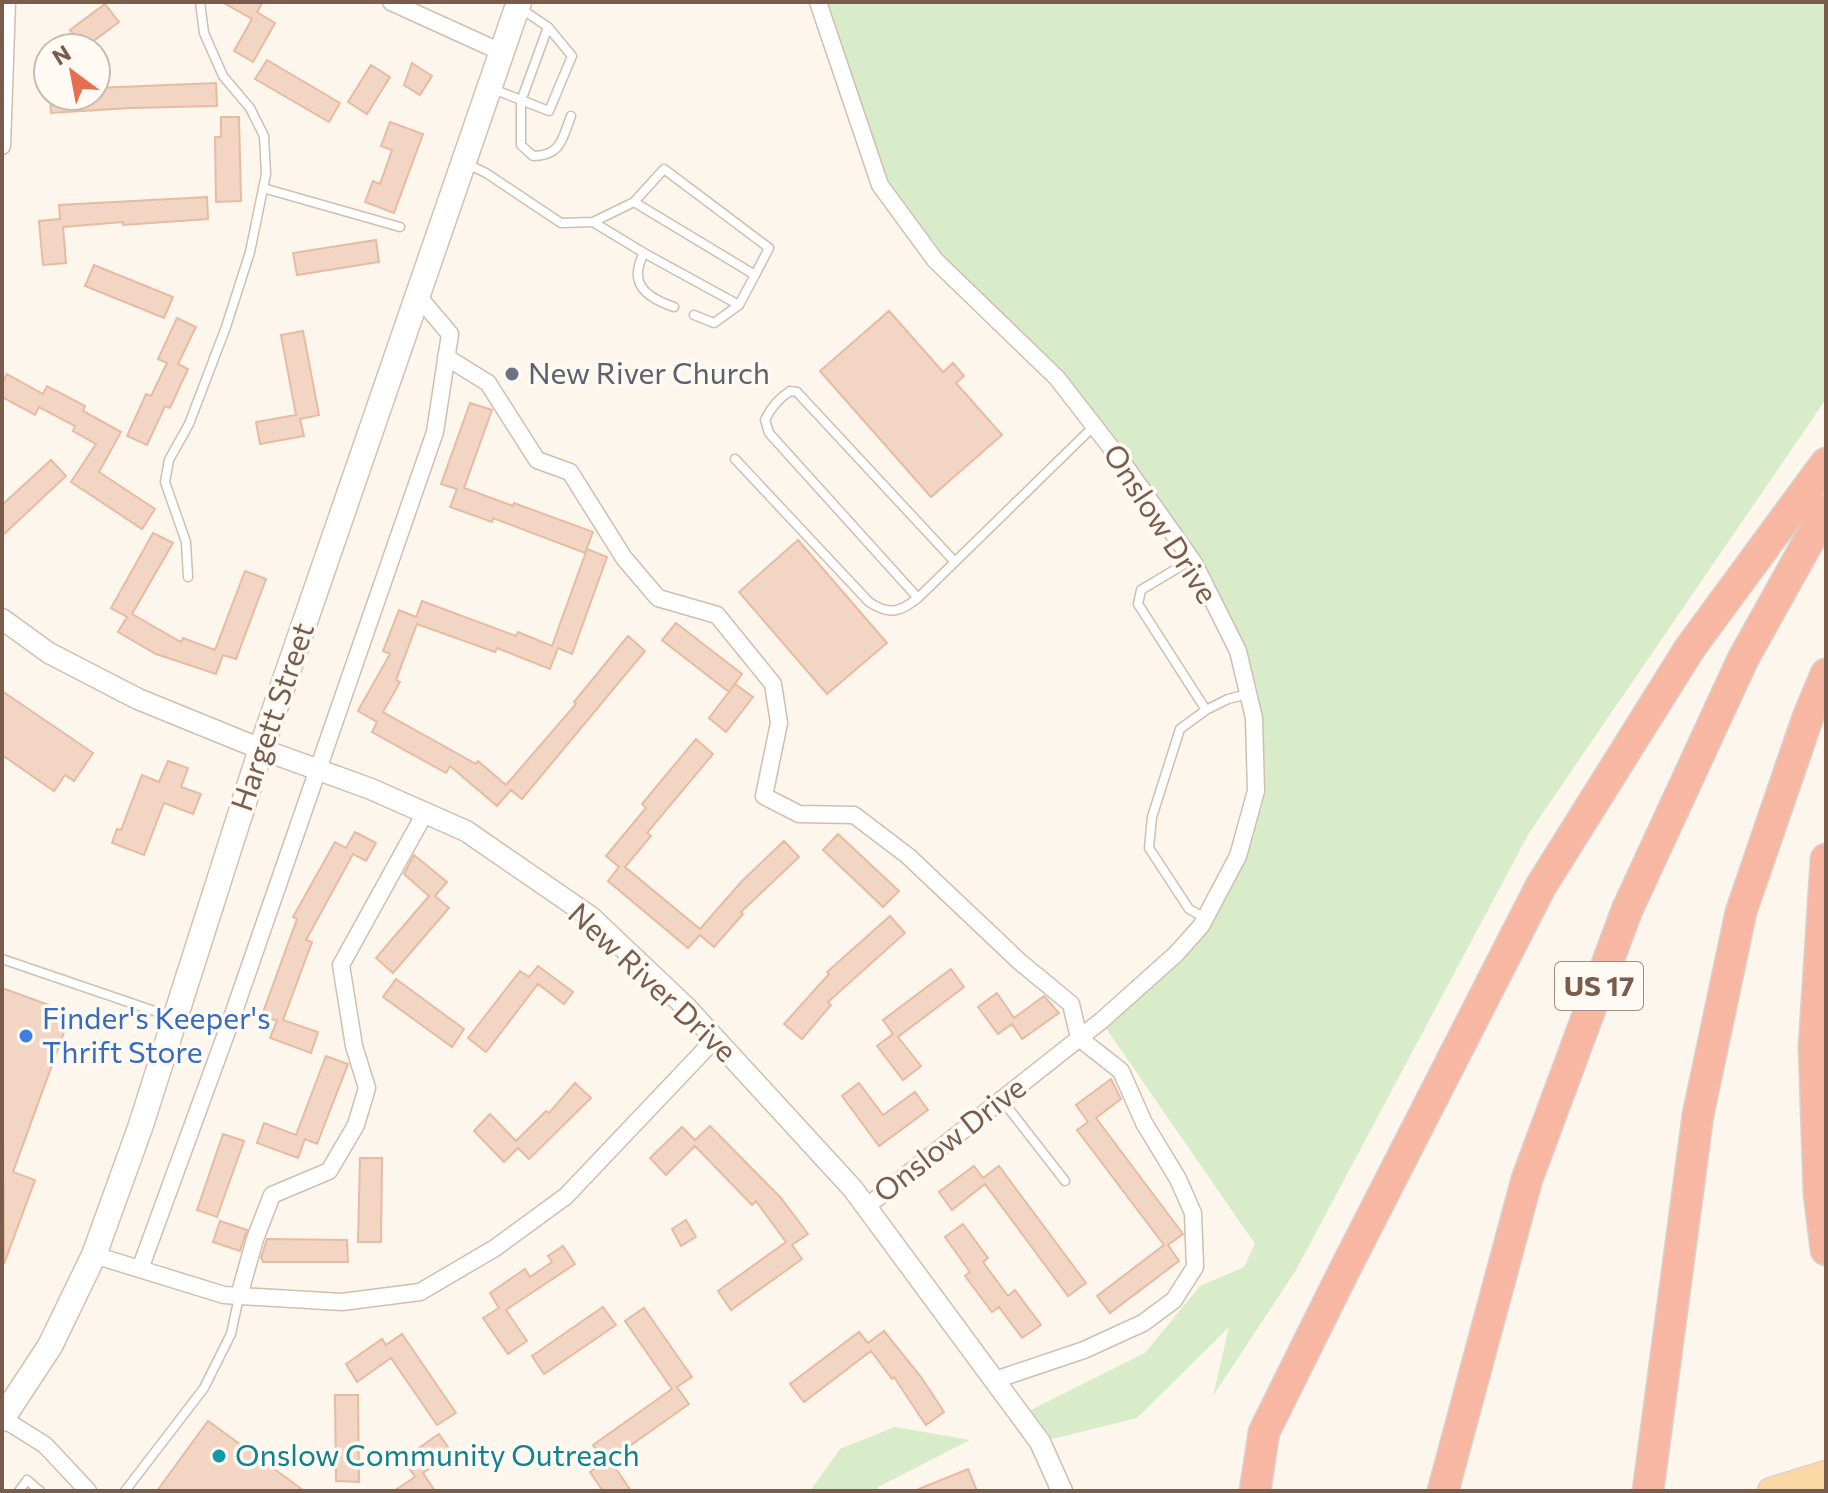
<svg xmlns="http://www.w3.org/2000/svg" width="1828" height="1493" font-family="Commissioner,sans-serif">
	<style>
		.green { fill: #d8ecc9 }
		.building { fill: #f3d5c3; stroke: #e6bba3; stroke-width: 2 }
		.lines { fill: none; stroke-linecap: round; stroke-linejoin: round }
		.service-casing { stroke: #d1beb0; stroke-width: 11 }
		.minor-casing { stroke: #d1beb0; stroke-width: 19 }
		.tertiary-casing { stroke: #d1beb0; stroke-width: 23 }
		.secondary-casing { stroke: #d6c0b0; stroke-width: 27 }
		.primary-casing { stroke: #dad1cd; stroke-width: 29 }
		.motorway-casing { stroke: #dad1cd; stroke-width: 33 }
		.service { stroke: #fff; stroke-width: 8 }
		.minor { stroke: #fff; stroke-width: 16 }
		.tertiary { stroke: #fff; stroke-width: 20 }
		.secondary { stroke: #fff; stroke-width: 24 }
		.primary { stroke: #fbd9a5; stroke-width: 26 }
		.motorway { stroke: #f7b7a3; stroke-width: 30 }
		.worship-dot { fill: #6b7280; stroke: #fffaf3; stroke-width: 3 }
		.shop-dot { fill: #3f7fe0; stroke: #fffaf3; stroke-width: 3 }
		.culture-dot { fill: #0f9aa8; stroke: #fffaf3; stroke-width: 3 }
		.labels { text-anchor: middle; stroke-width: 7; stroke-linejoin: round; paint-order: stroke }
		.shield { fill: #fffaf3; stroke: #a28b7f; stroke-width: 2 }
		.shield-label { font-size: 28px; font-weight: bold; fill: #7a5c4d }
		.worship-label { font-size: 30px; fill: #5b616d; stroke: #fffaf3; text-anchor: start }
		.street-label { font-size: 30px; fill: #7a5c4d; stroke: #fffaf3 }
		.shop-label { font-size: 30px; fill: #366cbe; stroke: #fffaf3; text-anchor: start }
		.culture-label { font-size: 30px; fill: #0d838f; stroke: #fffaf3; text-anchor: start }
	</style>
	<rect width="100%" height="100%" fill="#fdf6ec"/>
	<path class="green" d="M818,2H1826V399L1529,833L1296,1270L1213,1396L1229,1327L1137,1418L1040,1442L1021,1415L1145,1353L1200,1286L1244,1267L1255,1244L1101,1021L1201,926L1256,791L1238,651L1194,563L1056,378L935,260L880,185Z
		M895,1427L970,1440L878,1487L879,1491H810L840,1449Z"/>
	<path class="building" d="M222,2H263L257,12L275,23L253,62L234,51L252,19Z
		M105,4L119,22L84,48L70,30Z
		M267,60L340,103L329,122L255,79Z
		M412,63L432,76L420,95L404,85Z
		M371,65L390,77L367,114L348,102Z
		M216,83L217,106L130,108L51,113L50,96H96V88Z
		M221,117H239L241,201L216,202L215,137H221Z
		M390,122L423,134L394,213L365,202L373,181L380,184L392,150L381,146Z
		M207,197L208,219L123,225V222L63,227L66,263L43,265L39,221L60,219L59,205Z
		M376,240L379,262L297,275L293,253Z
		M94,265L173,297L164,318L85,286Z
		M889,311L943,372L953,363L964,376L956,383L1002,435L931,497L820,371Z
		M177,318L196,327L178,364L188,369L170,408L165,406L147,445L127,436L146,394L151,396L167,363L158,359Z
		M303,331L319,415L300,419L304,436L260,444L256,422L296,415L281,335Z
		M7,374L43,394L47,386L85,406L83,411L121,432L99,472L155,509L142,529L71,482L96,444L73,431L75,426L39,407L35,415L2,397V383Z
		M470,403L492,410L464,488L513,506L514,503L593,532L585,553L493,518L492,522L450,507L457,489L441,484Z
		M51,460L66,476L2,536V505Z
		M153,533L173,543L132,614L181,642L183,638L215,650L245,571L266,579L236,659L223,655L216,674L156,654L118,632L127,617L111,608Z
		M798,540L887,643L827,694L739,592Z
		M587,549L607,557L572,654L558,648L550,669L497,648L495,652L417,624L396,680L400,682L383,712L476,764L478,761L506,785L576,704L574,702L628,636L645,651L522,799L511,790L497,806L450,766L446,773L372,732L377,722L358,711L390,654L383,651L399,610L416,617L422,601L516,636L518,632L552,646Z
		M676,623L742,674L729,692L662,640Z
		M735,684L753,697L726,732L709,718Z
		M2,691L93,753L74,781L65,775L54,791L2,755Z
		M696,739L713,754L647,833L651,836L625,867L700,929L742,881L784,841L799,857L741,912L743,914L714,947L700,935L688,948L608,881L619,867L606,856L646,808L642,804Z
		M168,761L188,768L181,787L201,794L193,814L164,803L144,855L112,843L117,829L121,830L142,775L159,782Z
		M355,832L376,843L366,861L353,854L306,940L312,942L283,1020L318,1032L311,1053L270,1038L277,1021L262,1015L297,919L293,917L335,842L346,848Z
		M838,834L899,891L883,907L823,850Z
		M414,855L447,882L435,896L449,908L393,973L376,958L429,896L404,874Z
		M890,916L905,933L828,1002L831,1005L802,1039L784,1024L829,974L827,972Z
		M538,966L573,992L564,1004L538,984L486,1052L468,1038L520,971L529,977Z
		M951,969L964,987L898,1037L921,1066L903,1080L877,1046L893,1034L883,1020Z
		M396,979L464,1029L452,1047L383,997Z
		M2,988L71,1013L13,1172L35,1180L4,1264Z
		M997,993L1014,1018L1044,996L1059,1013L1022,1039L1012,1024L998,1034L978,1007Z
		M326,1056L348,1064L317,1144L305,1139L298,1158L257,1143L264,1123L296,1135Z
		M1111,1079L1121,1099L1096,1118L1183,1234L1168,1245L1179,1261L1110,1313L1097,1296L1164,1245L1077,1130L1088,1122L1076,1105Z
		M575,1083L591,1098L529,1159L518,1148L504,1162L474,1131L490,1114L516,1141L546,1111L549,1113Z
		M859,1083L883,1115L915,1092L928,1110L879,1146L842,1096Z
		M710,1126L781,1198L808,1234L792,1245L802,1259L731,1310L718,1291L786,1242L756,1201L752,1205L695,1146L666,1175L650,1158L682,1127L695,1140Z
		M223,1134L244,1141L217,1217L197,1210Z
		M360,1158H382L381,1242H358Z
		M974,1166L983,1178L999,1166L1086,1283L1068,1296L985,1184L952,1210L939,1192Z
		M686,1220L696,1237L681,1246L672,1229Z
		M220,1221L247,1230L240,1251L213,1242Z
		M963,1224L988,1258L983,1262L1008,1296L1015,1290L1041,1325L1022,1338L999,1307L992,1312L965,1276L970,1272L945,1237Z
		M267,1239L347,1240L348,1262H263L261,1258Z
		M563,1246L575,1264L506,1310L527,1341L508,1354L483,1318L499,1308L490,1293L525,1269L530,1277L552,1262L548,1256Z
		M603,1307L616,1325L544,1374L532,1356Z
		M644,1308L692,1377L677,1387L689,1404L610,1460L631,1491H603L590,1472L604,1462L593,1445L672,1389L625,1321Z
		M884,1331L921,1377L944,1412L926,1425L894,1377L892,1379L871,1351L804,1402L790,1384L859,1332L868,1343Z
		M402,1334L456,1413L437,1425L391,1358L357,1382L346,1364L382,1339L386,1345Z
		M335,1395H358L359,1482L336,1481Z
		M208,1421L288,1479L304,1491H157Z
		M439,1434L452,1453L423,1473L435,1491H394L415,1477L403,1459Z
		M968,1469L977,1491H914Z"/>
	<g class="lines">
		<g class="service-casing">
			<path id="service" d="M548,27L521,101V145L533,156C562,155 562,139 571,116
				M493,89L549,111L572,56L548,27L520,8
				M467,164L486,173L561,223L593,222L644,253C628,283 645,297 674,307
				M263,188L400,227
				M634,202L664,169L769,248L755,275
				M593,222L634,202L755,275L739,305
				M644,253L739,305L714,323L694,315
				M735,459L869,602C889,615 899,613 918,598L1094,426
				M1191,560L1141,590L1138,604L1206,710L1228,699L1248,694
				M188,577L186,542L165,482L169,460L189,424L226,327L250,252L266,174L264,136L250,108L223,76L204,33L200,2
				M918,598L769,433L765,420C771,407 778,399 790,391L797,392L955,562
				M1205,918L1189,909L1149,848L1152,817L1180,729L1206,710
				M2,959L172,1017
				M1002,1100L1065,1181
				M19,1491L27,1480L40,1491
				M125,1491L204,1388L231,1334L239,1297"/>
		</g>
		<g class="minor-casing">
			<path id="minor" d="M391,2L501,52
				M818,2L880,185L935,260L1057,378L1126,467L1194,563L1238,651L1254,718L1256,791L1238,856L1201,926L1176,954L1101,1021L866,1207
				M2,146L7,2
				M446,357L488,383L537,460L570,472L624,558L658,598L717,615L773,684L779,723L764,796L799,814L854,815L908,856L1020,962L1071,1004L1079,1038L1121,1071L1144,1123L1178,1179L1193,1213L1195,1267L1174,1300L1143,1323L1084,1350L995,1380
				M94,1255L224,1295L342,1302L420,1292L495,1248L566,1196L715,1039
				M140,1269L230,1023L435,432L450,334L417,295
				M239,1296L255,1239L272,1195L329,1171L356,1125L367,1088L354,1046L341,965L425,813
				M2,1418L45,1445L88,1491"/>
		</g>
		<g class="tertiary-casing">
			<path id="tertiary" d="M2,619L49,653L138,699L261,749L371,789L466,831L591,917L686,1007L853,1189L1040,1442L1062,1491"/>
		</g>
		<g class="secondary-casing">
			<path id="secondary" d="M2,1419L50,1346L94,1255L140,1128L261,749L519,2"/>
		</g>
		<g class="primary-casing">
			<path id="primary" d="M1771,1491L1826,1474"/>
		</g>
		<g class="motorway-casing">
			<path id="motorway" d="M1826,859L1814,1047L1819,1194L1826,1250
				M1255,1491L1264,1432L1344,1271L1541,886L1690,648L1826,463
				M1443,1491L1527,1179L1627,910L1743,659L1826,510
				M1648,1491L1698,1115L1741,912L1808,717L1826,674"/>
		</g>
		<use href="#service" class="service"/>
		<use href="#minor" class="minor"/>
		<use href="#tertiary" class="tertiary"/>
		<use href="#secondary" class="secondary"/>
		<use href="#primary" class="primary"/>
		<use href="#motorway" class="motorway"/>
	</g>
	<circle class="worship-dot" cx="512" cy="374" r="8"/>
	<circle class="shop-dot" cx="26" cy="1036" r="8"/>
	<circle class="culture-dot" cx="219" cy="1456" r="8"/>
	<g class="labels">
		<rect class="shield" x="1555" y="962" width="88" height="48" rx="6"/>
		<g class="shield-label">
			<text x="1599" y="996">US 17</text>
		</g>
		<g class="worship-label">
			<text x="528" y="384">New River Church</text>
		</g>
		<g class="street-label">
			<text transform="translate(1160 524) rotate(57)" y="10">Onslow Drive</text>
			<text transform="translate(273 717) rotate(-71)" y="10">Hargett Street</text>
			<text transform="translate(652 983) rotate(43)" y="10">New River Drive</text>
			<text transform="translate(950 1140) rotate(-38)" y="10">Onslow Drive</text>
		</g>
		<g class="shop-label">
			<text x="42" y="1029">Finder's Keeper's<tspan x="42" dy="34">Thrift Store</tspan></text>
		</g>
		<g class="culture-label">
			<text x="235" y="1466">Onslow Community Outreach</text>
		</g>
	</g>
	<rect width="1828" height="1493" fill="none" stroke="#7a5c4d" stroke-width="8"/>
	<g transform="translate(72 72) rotate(328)"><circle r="38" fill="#fffaf3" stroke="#cabbb1" stroke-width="2"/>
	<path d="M0-6L14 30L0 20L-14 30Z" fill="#e76f51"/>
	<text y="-12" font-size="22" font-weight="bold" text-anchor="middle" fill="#7a5c4d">N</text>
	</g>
</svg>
